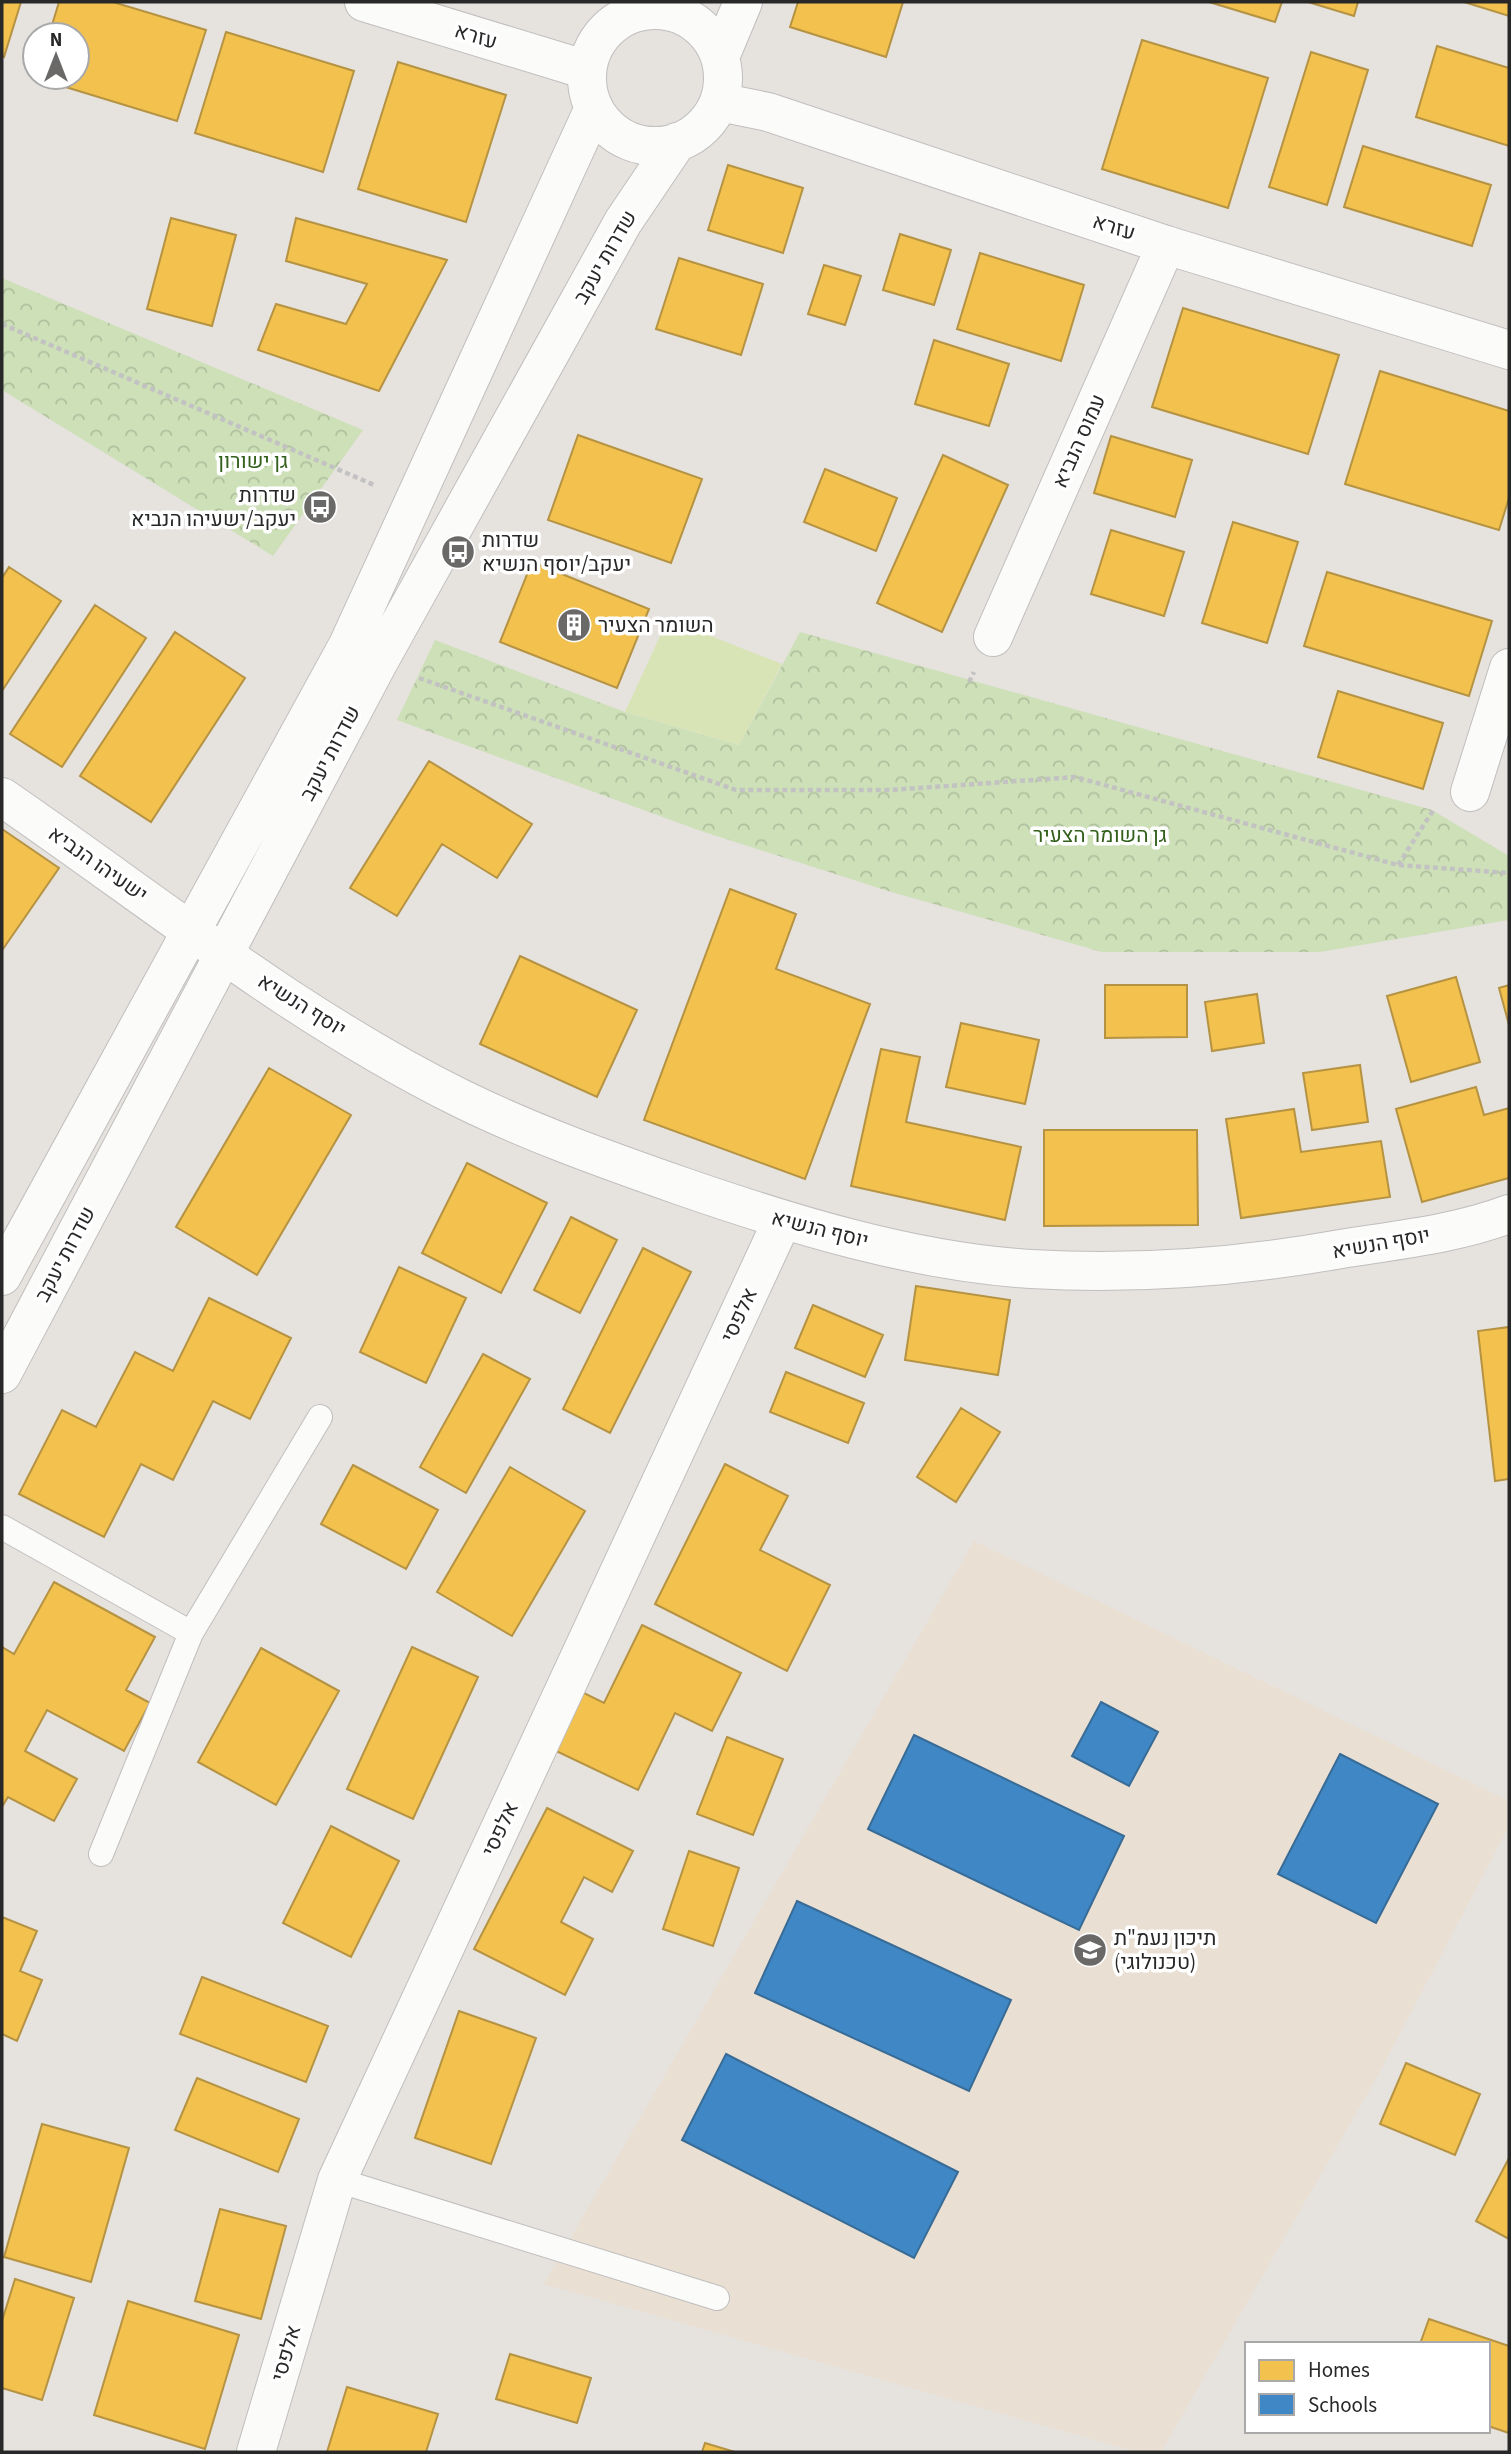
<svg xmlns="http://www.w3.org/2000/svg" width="1511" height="2454" font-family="'Source Sans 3',Heebo,sans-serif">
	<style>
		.education { fill: #e9dfd2 }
		.park { fill: url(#park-crowns) }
		.pitch { fill: #d8e4b5 }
		.homes { fill: #f2c14e; stroke: #b59343; stroke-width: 2 }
		.schools { fill: #3f88c5; stroke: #386b96; stroke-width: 2 }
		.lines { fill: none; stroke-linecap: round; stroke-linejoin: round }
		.service-casing { stroke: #c0bebf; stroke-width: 26 }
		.minor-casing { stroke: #c0bebf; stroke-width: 40 }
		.tertiary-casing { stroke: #c0bebf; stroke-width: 40 }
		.path { stroke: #c3c2c2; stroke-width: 4.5; stroke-dasharray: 5 3.5; stroke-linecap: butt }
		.service { stroke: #fbfbfa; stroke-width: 24 }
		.minor { stroke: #fbfbfa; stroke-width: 38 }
		.tertiary { stroke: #fbfbfa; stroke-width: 38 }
		.labels { text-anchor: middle; stroke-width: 7; stroke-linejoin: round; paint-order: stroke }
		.street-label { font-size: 21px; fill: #282828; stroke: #fff }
		.park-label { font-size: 21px; fill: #33611c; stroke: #fff }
		.poi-label { font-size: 21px; fill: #282828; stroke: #fff; text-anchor: start }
	</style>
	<defs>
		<pattern id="park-crowns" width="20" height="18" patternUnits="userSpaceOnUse" patternTransform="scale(1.75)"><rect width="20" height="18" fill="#cde0b8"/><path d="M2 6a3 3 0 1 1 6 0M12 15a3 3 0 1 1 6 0" fill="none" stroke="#b0c09e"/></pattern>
	</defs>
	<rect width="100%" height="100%" fill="#e6e2de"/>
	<path class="education" d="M974,1541L1509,1801V1826L1378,2075L1161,2452H1137L544,2284Z"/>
	<path class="park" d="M2,278L363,430L273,556L2,390Z
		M800,632L1432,810L1509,856V920L1320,952H1102L888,891L701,831L397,720L435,640L625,712L739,745Z"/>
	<path class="pitch" d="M668,619L782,664L739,745L625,712Z"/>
	<path class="homes" d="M2,2H21L4,57L2,56Z
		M59,2H113L206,30L177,121L36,78L77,77V35H49Z
		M798,2H903L886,57L790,27Z
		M1209,2H1282L1275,22Z
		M1308,2H1358L1354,16Z
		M1464,2H1509V16Z
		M226,32L354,71L323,172L195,133Z
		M1142,40L1268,78L1228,208L1102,169Z
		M1437,46L1509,68V146L1416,117Z
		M1311,52L1368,70L1327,205L1269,187Z
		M398,62L506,95L466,222L358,189Z
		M1363,146L1491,185L1472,246L1344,207Z
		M728,165L803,188L783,253L708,230Z
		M171,218L236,235L212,326L147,309Z
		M296,218L447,260L379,391L258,350L276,304L346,324L367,284L286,261Z
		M900,234L951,250L934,305L883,290Z
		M980,253L1084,285L1061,361L957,329Z
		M679,258L763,284L741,355L656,329Z
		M824,265L861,276L845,325L808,314Z
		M1183,308L1339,355L1308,454L1152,407Z
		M934,340L1009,364L989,426L915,404Z
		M1380,371L1509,411V498L1499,530L1345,484Z
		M578,435L702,479L671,563L548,520Z
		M1111,436L1192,460L1175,517L1094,493Z
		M943,455L1008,485L942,632L877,603Z
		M825,469L897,498L876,551L804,522Z
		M1233,522L1298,542L1267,643L1202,623Z
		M1111,530L1184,552L1164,616L1091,594Z
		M532,562L649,609L617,688L500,642Z
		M9,567L61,601L2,691V578Z
		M1327,572L1492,621L1469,696L1304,646Z
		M95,605L146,638L62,767L10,734Z
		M175,632L245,678L151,822L80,776Z
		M1338,691L1443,723L1423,789L1318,757Z
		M429,761L532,824L497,878L442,844L397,916L350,888Z
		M2,829L59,868L3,949L2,948Z
		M730,889L796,914L776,969L870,1004L805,1179L644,1120Z
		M520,956L637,1010L597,1097L480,1044Z
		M1456,977L1480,1062L1411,1082L1387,996Z
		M1105,985H1187V1037L1105,1038Z
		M1509,985V1025L1499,988Z
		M1257,994L1264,1043L1212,1051L1205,1002Z
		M961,1023L1039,1040L1025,1104L946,1087Z
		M881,1049L920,1057L906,1122L1021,1147L1005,1220L851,1186Z
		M1360,1065L1368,1122L1312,1130L1303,1073Z
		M269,1068L351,1115L257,1275L176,1227Z
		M1476,1087L1484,1115L1509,1108V1178L1422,1202L1396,1109Z
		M1294,1109L1301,1152L1381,1141L1390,1197L1241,1218L1226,1119Z
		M1044,1130H1197L1198,1225L1044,1226Z
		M467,1163L547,1203L501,1293L422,1253Z
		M571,1217L617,1240L580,1313L534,1290Z
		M643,1248L691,1272L610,1433L563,1409Z
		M399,1267L466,1298L426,1383L360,1352Z
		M916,1286L1010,1300L998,1375L905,1360Z
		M209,1298L291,1338L250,1419L213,1401L173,1480L141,1464L104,1537L19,1494L62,1410L96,1427L135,1352L173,1371Z
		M813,1305L883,1335L865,1377L795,1348Z
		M1509,1327V1479L1495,1481L1478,1331Z
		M483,1354L530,1379L466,1493L420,1467Z
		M786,1372L864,1403L848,1443L770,1412Z
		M961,1408L1000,1432L956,1502L917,1477Z
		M725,1464L788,1496L760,1550L830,1585L787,1671L655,1604Z
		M353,1465L438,1510L406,1569L321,1524Z
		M510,1467L585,1511L512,1636L437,1592Z
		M54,1582L155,1637L126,1690L150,1703L124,1751L47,1710L25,1751L77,1779L54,1821L8,1797L2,1807V1647L14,1654Z
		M642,1625L741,1673L712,1731L675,1713L638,1790L554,1750L582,1692L604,1703Z
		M412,1647L478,1677L413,1819L347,1789Z
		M261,1648L339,1691L276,1805L198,1762Z
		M727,1737L783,1759L753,1835L697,1814Z
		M547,1808L633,1851L612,1892L584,1877L561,1922L593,1939L565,1995L474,1949Z
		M331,1826L399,1861L351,1957L283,1923Z
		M689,1851L739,1868L713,1946L663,1929Z
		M2,1917L37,1931L20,1971L42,1980L17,2041L2,2034Z
		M202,1977L328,2026L306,2082L180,2034Z
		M459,2011L536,2038L491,2164L415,2138Z
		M1406,2063L1480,2094L1455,2155L1380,2124Z
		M197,2078L299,2119L278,2172L175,2130Z
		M42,2124L129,2148L91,2282L4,2257Z
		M1509,2158V2239L1476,2221Z
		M220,2209L286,2226L261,2319L195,2301Z
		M15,2279L74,2298L42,2400L2,2388V2321Z
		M128,2301L239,2335L205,2449L94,2415Z
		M1429,2319L1509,2346V2433L1488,2426V2344H1420Z
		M510,2354L591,2378L577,2423L496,2399Z
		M347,2387L438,2414L426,2452H327Z
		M705,2443L735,2452H702Z"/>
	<path class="schools" d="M1101,1702L1158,1732L1129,1786L1072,1756Z
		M914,1735L1124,1836L1079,1930L868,1829Z
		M1340,1754L1438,1804L1376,1923L1278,1874Z
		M797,1901L1011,2000L969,2091L755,1993Z
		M726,2054L958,2172L914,2258L682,2140Z"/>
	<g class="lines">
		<g class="service-casing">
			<path id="service" d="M2,1527L191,1633
				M101,1854L191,1633L320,1417
				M337,2180L717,2298"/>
		</g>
		<g class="minor-casing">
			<path id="minor" d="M993,637L1166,245
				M1470,792L1509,668
				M2,797C152,900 296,1017 460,1098C531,1133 607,1160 681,1186C791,1224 914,1262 1031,1269C1134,1275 1240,1267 1341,1249C1397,1240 1456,1234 1509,1214
				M256,2452L337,2180L782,1221"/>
		</g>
		<g class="tertiary-casing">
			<path id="tertiary" d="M364,2L587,70
				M587 78a68 68 0 1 1 136 0a68 68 0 1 1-136 0Z
				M720,57L743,2
				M719,102L768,112L1166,245L1509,350
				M2,1276L348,645L594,108
				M2,1374L378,663L623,222L677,142"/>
		</g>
		<path class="path" d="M2,324L374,485
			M419,678L736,790H890L1075,777L1398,865L1509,873
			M969,682L974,672
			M1398,865L1434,809"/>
		<use href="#service" class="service"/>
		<use href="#minor" class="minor"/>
		<use href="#tertiary" class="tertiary"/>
	</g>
	<defs>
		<g id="bus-disc" transform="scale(1.75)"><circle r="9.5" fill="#6a6968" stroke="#fff"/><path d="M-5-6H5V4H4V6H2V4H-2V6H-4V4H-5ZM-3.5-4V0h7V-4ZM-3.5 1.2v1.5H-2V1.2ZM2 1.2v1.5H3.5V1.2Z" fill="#fff"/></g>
		<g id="building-disc" transform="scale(1.75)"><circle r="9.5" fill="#6a6968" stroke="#fff"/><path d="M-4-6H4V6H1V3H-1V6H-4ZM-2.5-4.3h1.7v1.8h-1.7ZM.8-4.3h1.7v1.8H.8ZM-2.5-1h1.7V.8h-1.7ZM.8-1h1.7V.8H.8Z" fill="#fff"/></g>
		<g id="school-disc" transform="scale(1.75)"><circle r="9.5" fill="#6a6968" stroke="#fff"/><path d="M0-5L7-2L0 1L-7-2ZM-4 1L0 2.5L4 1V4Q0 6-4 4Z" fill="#fff"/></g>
	</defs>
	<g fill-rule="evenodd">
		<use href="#bus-disc" x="320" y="507"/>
		<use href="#bus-disc" x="458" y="552"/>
		<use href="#building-disc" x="574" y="625"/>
		<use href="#school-disc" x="1090" y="1950"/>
	</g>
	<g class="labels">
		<g class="street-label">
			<text transform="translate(476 36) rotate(17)" y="7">עזרא</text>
			<text transform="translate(1114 227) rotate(18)" y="7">עזרא</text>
			<text transform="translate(605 257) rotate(-60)" y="7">שדרות יעקב</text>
			<text transform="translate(1079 441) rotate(-66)" y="7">עמוס הנביא</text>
			<text transform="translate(330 753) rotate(-62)" y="7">שדרות יעקב</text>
			<text transform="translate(98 864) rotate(35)" y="7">ישעיהו הנביא</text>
			<text transform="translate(302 1005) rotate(32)" y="7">יוסף הנשיא</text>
			<text transform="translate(820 1229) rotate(14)" y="7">יוסף הנשיא</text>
			<text transform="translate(1381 1243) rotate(-10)" y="7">יוסף הנשיא</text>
			<text transform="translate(65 1254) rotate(-62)" y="7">שדרות יעקב</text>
			<text transform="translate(739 1315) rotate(-65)" y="7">אלפסי</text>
			<text transform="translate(500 1829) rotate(-65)" y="7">אלפסי</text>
			<text transform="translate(286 2353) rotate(-74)" y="7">אלפסי</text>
		</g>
		<g class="park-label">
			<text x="253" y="468">גן ישורון</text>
			<text x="1100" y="842">גן השומר הצעיר</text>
		</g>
		<g class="poi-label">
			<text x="296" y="502" text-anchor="end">שדרות<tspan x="296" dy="24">יעקב/ישעיהו הנביא</tspan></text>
			<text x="482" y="547">שדרות<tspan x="482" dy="24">יעקב/יוסף הנשיא</tspan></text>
			<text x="598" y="632">השומר הצעיר</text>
			<text x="1114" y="1945">תיכון נעמ"ת<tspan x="1114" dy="24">(טכנולוגי)</tspan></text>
		</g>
	</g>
	<rect width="1511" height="2454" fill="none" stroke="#282828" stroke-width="7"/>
	<rect x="1245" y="2342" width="245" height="91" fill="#ffffff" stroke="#a9a9a9" stroke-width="2"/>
	<rect x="1259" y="2360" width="35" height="21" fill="#f2c14e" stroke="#a9a9a9" stroke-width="2"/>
	<text x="1308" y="2377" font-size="21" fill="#282828">Homes</text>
	<rect x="1259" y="2394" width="35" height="21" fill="#3f88c5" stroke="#a9a9a9" stroke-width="2"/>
	<text x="1308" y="2412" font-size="21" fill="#282828">Schools</text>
	<g transform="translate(56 56)"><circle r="33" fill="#ffffff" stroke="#a9a9a9" stroke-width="2"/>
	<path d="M0-5L12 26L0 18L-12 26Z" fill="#6a6968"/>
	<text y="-10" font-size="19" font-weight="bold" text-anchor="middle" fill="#282828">N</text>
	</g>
</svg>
